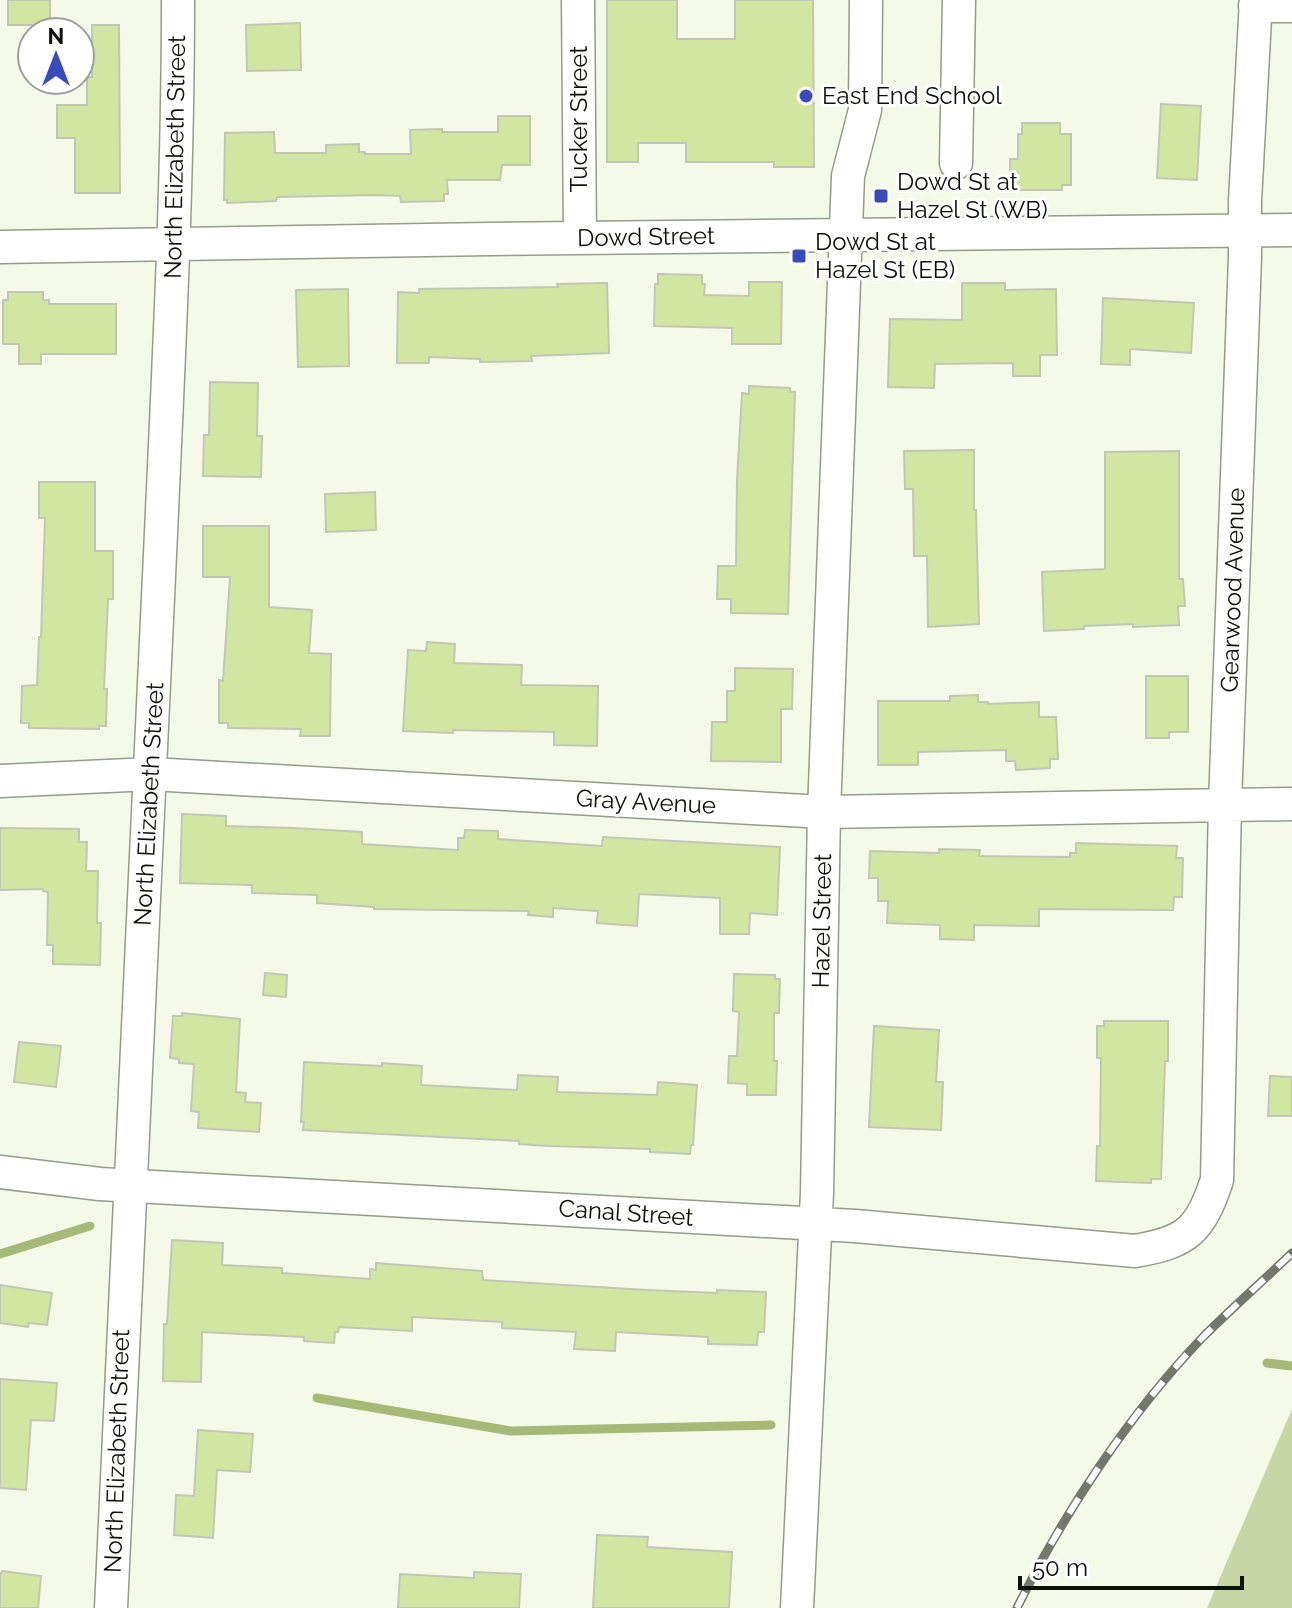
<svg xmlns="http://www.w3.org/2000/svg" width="1292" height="1608" font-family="Raleway,sans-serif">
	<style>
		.green { fill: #c7d6a4 }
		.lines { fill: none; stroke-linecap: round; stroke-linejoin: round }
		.stream { stroke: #a7b976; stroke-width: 9 }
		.building { fill: #d3e6a1; stroke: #c1c7b5; stroke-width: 2 }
		.minor-casing { stroke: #969b8a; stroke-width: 35 }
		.minor { stroke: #fff; stroke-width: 32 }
		.rail-casing { stroke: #74786c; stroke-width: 9 }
		.rail { stroke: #fff; stroke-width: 6; stroke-dasharray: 18; stroke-linecap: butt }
		.poi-dot { fill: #394abc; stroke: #fff; stroke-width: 3 }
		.labels { text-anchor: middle; stroke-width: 6; stroke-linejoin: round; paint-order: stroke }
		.poi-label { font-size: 24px; fill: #0e100a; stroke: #fff; text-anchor: start }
		.street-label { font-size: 24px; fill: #0e100a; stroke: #fff }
	</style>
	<rect width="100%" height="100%" fill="#f4fae7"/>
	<path class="green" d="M1292,1409V1608H1207Z"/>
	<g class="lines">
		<path class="stream" d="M0,1254L90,1226
			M1267,1363L1292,1366
			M317,1398L511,1431L771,1425"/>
	</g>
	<path class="building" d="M8,0H50V25H8Z
		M607,0H677V39H735V0H813L814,167H774V162H686V143H638V162H607Z
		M300,23L301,70L247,71L246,25Z
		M92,25H119L120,193H75V138H57V105H87V77H92Z
		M1161,104L1201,106L1197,180L1157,178Z
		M498,116H530V165H502L500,180H447L448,194H444V201L401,202L400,196L375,195L277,197L276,201L227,203V200H224L225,133L274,132L275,153H326V145L359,144V152H365V154H411L410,130L442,129V132H498Z
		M1022,123H1060V134H1071V185H1062V190H1010V159H1018V134H1022Z
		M658,274L702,275V284H705L704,295L749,296V282H782L781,344H732V328L654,326L655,284H658Z
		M607,283L609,353L531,356L532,361L480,362V359L429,357V363H397L398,292L419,293V289L558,287L557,284Z
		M962,283H1005V290L1056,289L1057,355H1040V376H1013V363L935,364L934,388L888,387L890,319L962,320Z
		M348,289L349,366L298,367L296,290Z
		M8,292H43V300H49V304H116V354H41V364H19V344H3V300H8Z
		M1103,298L1194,303L1191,353L1130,349V365L1101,364Z
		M210,382L258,383L257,436H262L261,477L203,476L204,435H209Z
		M749,386L790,388V392H795L788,614L731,613V599H717L718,566H736L737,480L742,393L749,394Z
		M974,450V510H976L979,624L928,627L927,556H914L913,489H905L904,451Z
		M1179,451V579H1183L1185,606H1178L1179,625L1133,627V624L1084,626V629L1044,631L1042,572L1105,569V452Z
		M39,482H95V551H113V599H108L104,689H107L106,726H99V729L29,728V723H21L22,686L37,685L39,637H41L45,518H39Z
		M375,492L376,530L326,532L325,494Z
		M203,526H269V607L312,610L309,653L331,654L330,736H300L301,729L228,728V723H219V680L223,681L230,577H203Z
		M427,642L455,644L454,663L522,665L521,685L598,686L597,746L554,745V732L453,730V733L403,731L408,650L426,651Z
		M735,668L793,669L792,709H781V762L711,761L712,722H727V691H735Z
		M1146,676H1188V732H1169V738H1146Z
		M978,695V702H988V704L1039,702V717H1056L1058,759H1050V768L1016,770L1015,761H1006V750L918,752V765H878V701H950V696Z
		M182,814L226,816V826L293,828L362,832V844L458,850V838H464L465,830L498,831V839L602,846L603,837L780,847L777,915L750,913L749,934H720V898L639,894L637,926L597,923L598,911L553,908V917L528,915L529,911L374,909V907L317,903V895L252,893V885L180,883Z
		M0,828L79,829V842H87L86,871H98L97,923H101L100,965L53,964V945H47L48,892L43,891V889L0,890Z
		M1076,843L1177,846L1176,858H1183L1182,897H1174L1173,910L1039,909V926L974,925V940L940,939V925L887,923L888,901H878V878H869L870,851L939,853V849L980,850L979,856L1070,857V853H1076Z
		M265,973L287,975L286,997L263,995Z
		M734,974L775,975V979H780L779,1013H774V1061H777L776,1095H747V1084L728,1083L729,1056H737L739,1012L733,1011Z
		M182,1013L240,1019L236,1092L246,1093L245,1102L261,1103L259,1132L198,1128L199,1112L191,1111L194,1064L179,1063V1059L170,1058L173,1016H182Z
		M1104,1021H1168V1061H1165L1161,1179H1151V1183L1096,1181L1097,1146H1100L1101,1058H1097V1026H1104Z
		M874,1026L939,1030L936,1082H943L941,1130L869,1127Z
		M19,1042L61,1046L56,1087L14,1082Z
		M304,1062L382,1066V1063L422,1066L421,1085L517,1090L518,1075L558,1077L557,1092L657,1095L658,1082L697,1085L693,1145H691L690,1154L650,1152V1149L549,1146L519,1144V1141L303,1130L304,1122H301Z
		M1270,1076L1292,1077V1116H1268Z
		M172,1240L223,1243L222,1265L282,1268V1273L370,1279V1269L376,1270V1263L482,1271L483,1280L647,1290L717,1293V1290L766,1292L764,1332H758L757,1345L708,1344V1337L616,1332L615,1351L574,1349L576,1332L502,1328V1322L412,1317V1331L339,1327L338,1332H335L334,1343L304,1341V1337L202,1332L201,1382L163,1381L164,1324H167Z
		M0,1285L52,1293L47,1325L29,1323L28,1327L0,1323Z
		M0,1379L57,1383L54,1421L31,1420L26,1490L0,1488Z
		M198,1430L253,1434L250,1472L217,1470L213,1538L174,1535L176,1495L194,1496Z
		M597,1535L648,1537L647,1547L732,1552L729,1608H593Z
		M2,1571L41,1576L38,1608H0V1575Z
		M474,1572L521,1574L519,1608H398L400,1574L474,1578Z"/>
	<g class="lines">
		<g class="minor-casing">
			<path id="minor" d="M578,0L580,238
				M1255,6H1292
				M956,163L959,0
				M0,247L489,239L1292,230
				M0,781L151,774L824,812L1292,804
				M0,1172L100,1184L855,1226L1135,1251C1188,1242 1200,1230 1217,1180L1225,804L1245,257V201L1256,0
				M111,1608C125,1250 146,892 161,533C169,356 178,178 178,0
				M797,1608L817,1193L824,812L848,176L865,110L866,0"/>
		</g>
		<use href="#minor" class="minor"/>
		<g class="rail-casing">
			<path id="rail" d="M1017,1608C1063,1514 1130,1413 1203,1337C1232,1308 1263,1281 1292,1253"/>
		</g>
		<use href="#rail" class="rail"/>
	</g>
	<g class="poi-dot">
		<circle cx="806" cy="96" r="8"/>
		<rect x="873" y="188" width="16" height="16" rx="4"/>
		<rect x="791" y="248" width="16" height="16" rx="4"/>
	</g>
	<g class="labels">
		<g class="poi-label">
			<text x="822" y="104">East End School</text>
			<text x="897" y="190">Dowd St at<tspan x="897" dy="28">Hazel St (WB)</tspan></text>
			<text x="815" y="250">Dowd St at<tspan x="815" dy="28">Hazel St (EB)</tspan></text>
		</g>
		<g class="street-label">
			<text transform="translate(579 119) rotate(-90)" y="8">Tucker Street</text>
			<text transform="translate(175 157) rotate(-89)" y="8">North Elizabeth Street</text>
			<text transform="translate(646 237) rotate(-1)" y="8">Dowd Street</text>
			<text transform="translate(1233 590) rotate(-88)" y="8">Gearwood Avenue</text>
			<text transform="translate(646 802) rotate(3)" y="8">Gray Avenue</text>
			<text transform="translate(149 804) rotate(-87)" y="8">North Elizabeth Street</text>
			<text transform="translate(822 921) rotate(-89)" y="8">Hazel Street</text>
			<text transform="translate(626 1213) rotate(4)" y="8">Canal Street</text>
			<text transform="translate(117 1451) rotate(-88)" y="8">North Elizabeth Street</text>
		</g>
	</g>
	<g transform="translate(56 56)"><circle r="38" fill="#ffffff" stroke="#9f9f9d" stroke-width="2"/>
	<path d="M0-6L14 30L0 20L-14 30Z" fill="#394abc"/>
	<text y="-12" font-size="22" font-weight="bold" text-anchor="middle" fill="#0e100a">N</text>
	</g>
	<path d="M1020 1576v12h222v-12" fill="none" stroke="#0e100a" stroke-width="4"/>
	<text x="1032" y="1576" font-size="24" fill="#0e100a" stroke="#ffffff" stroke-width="6" paint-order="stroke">50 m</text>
</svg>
